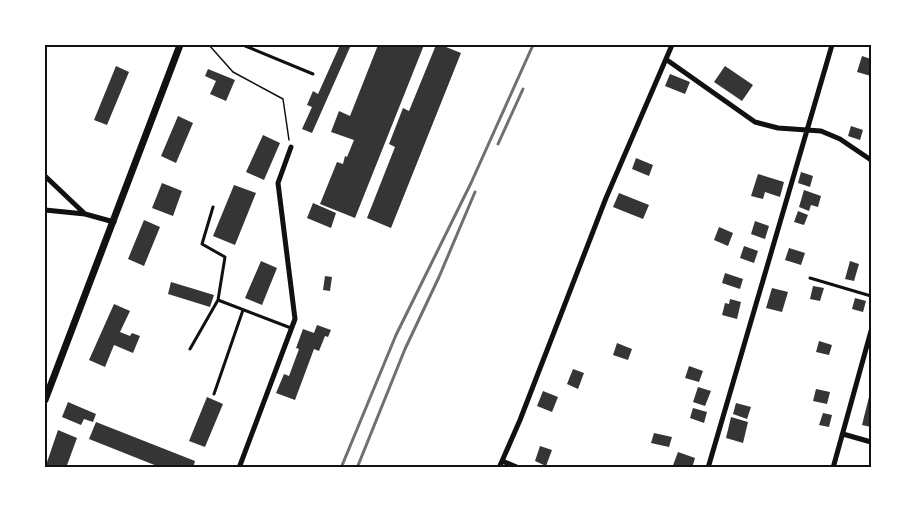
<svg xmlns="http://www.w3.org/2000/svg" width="916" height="513" font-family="Commissioner,sans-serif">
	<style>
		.building { fill: #353535 }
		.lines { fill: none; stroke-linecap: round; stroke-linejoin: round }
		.path { stroke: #111; stroke-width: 1.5 }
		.service { stroke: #111; stroke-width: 3 }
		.minor { stroke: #111; stroke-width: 5 }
		.tertiary { stroke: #111; stroke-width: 7 }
		.rail { stroke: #707070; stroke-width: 3 }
		.neatline { fill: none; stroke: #111; stroke-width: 2 }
	</style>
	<rect width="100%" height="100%" fill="#fff"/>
	<path class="building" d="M340,45H351L312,133L302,129L312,107L307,105L313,91L318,94Z
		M378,45H424L355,218L320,204L337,162L343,164L345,156L347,157L354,140L331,132L339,111L350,116Z
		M436,45H441L461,53L391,228L367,218L395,147L389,144L403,108L409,111Z
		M862,56L871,59V76L857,72Z
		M116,66L129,72L107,125L94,120Z
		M725,66L753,85L742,101L714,82Z
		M208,69L235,80L226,101L210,94L216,81L205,76Z
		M670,74L690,82L685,94L665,86Z
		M178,116L193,123L176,163L161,156Z
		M851,126L863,130L860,140L848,136Z
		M263,135L280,143L264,180L246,172Z
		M636,158L653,165L649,176L632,169Z
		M801,172L813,176L810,187L798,183Z
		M758,174L784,182L780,197L765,192L763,199L751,196Z
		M162,183L182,191L173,216L152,208Z
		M234,185L256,193L235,245L213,236Z
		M804,190L821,196L818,207L811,205L809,211L799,207Z
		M619,193L649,205L643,219L613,207Z
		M313,203L336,213L331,228L307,218Z
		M798,211L808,215L804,225L794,222Z
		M144,220L160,227L144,266L128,259Z
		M755,221L769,226L765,239L751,234Z
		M719,227L733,233L728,246L714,240Z
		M744,246L758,251L754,263L740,258Z
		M789,248L805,253L801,265L785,260Z
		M261,261L277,268L262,305L245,298Z
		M850,261L859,264L854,281L845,279Z
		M725,273L743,279L740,289L722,283Z
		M325,276L332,277L330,291L323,290Z
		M171,282L214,295L210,307L168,294Z
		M813,286L824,288L820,301L810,299Z
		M772,288L788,292L782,312L766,308Z
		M855,298L866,301L863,312L852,309Z
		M730,299L741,302L737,319L722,315L725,303L729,304Z
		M114,304L130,311L120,332L130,336L132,333L140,336L133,353L114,345L105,367L89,360Z
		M317,325L331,330L328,337L325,336L319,351L314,349L295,400L276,393L284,374L289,376L299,349L296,348L303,329L314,333Z
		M819,341L832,345L829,355L816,352Z
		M617,343L632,349L628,360L613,355Z
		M689,366L703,371L699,382L685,378Z
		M573,369L584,373L578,389L567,384Z
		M698,387L711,391L705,406L693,402Z
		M816,389L830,392L827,404L813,401Z
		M543,391L558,397L552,412L537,406Z
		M870,393H871V427L862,425Z
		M207,397L223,404L205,447L189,441Z
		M68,402L96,414L93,422L84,419L81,425L62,417Z
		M736,403L751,407L747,419L733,414Z
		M693,408L707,412L704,423L690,418Z
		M823,413L832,415L829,427L819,425Z
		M731,417L748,422L743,443L726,438Z
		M96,422L195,461L193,468H162L89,439Z
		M58,430L77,438L66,468H45Z
		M654,433L672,437L669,447L651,443Z
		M540,446L552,450L546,466L535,461Z
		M678,452L695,458L692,468H672Z"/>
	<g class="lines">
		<path class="path" d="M209,45L233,72L283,99L289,140"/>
		<path class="service" d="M243,45L313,74
			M810,278L871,296
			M218,300L291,328
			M190,349L218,300L225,257L202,244L213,207
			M214,394L243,310"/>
		<path class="minor" d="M667,60L755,122L778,128L821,131L840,139L871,160
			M45,176L85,214
			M45,210L85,214L114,222
			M843,434L871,442
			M502,461L519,468
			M239,468L295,319L278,183L291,147
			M499,468L520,420L606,198L672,45
			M708,468L832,45
			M833,468L871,331"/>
		<path class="tertiary" d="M45,400L180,45"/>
		<path class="rail" d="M498,144L523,89
			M341,468L396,335L471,183L533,45
			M357,468L405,349L439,277L475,192"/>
	</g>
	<rect width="916" height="513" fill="none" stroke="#ffffff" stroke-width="93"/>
	<rect x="46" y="46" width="824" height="420" class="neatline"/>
</svg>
